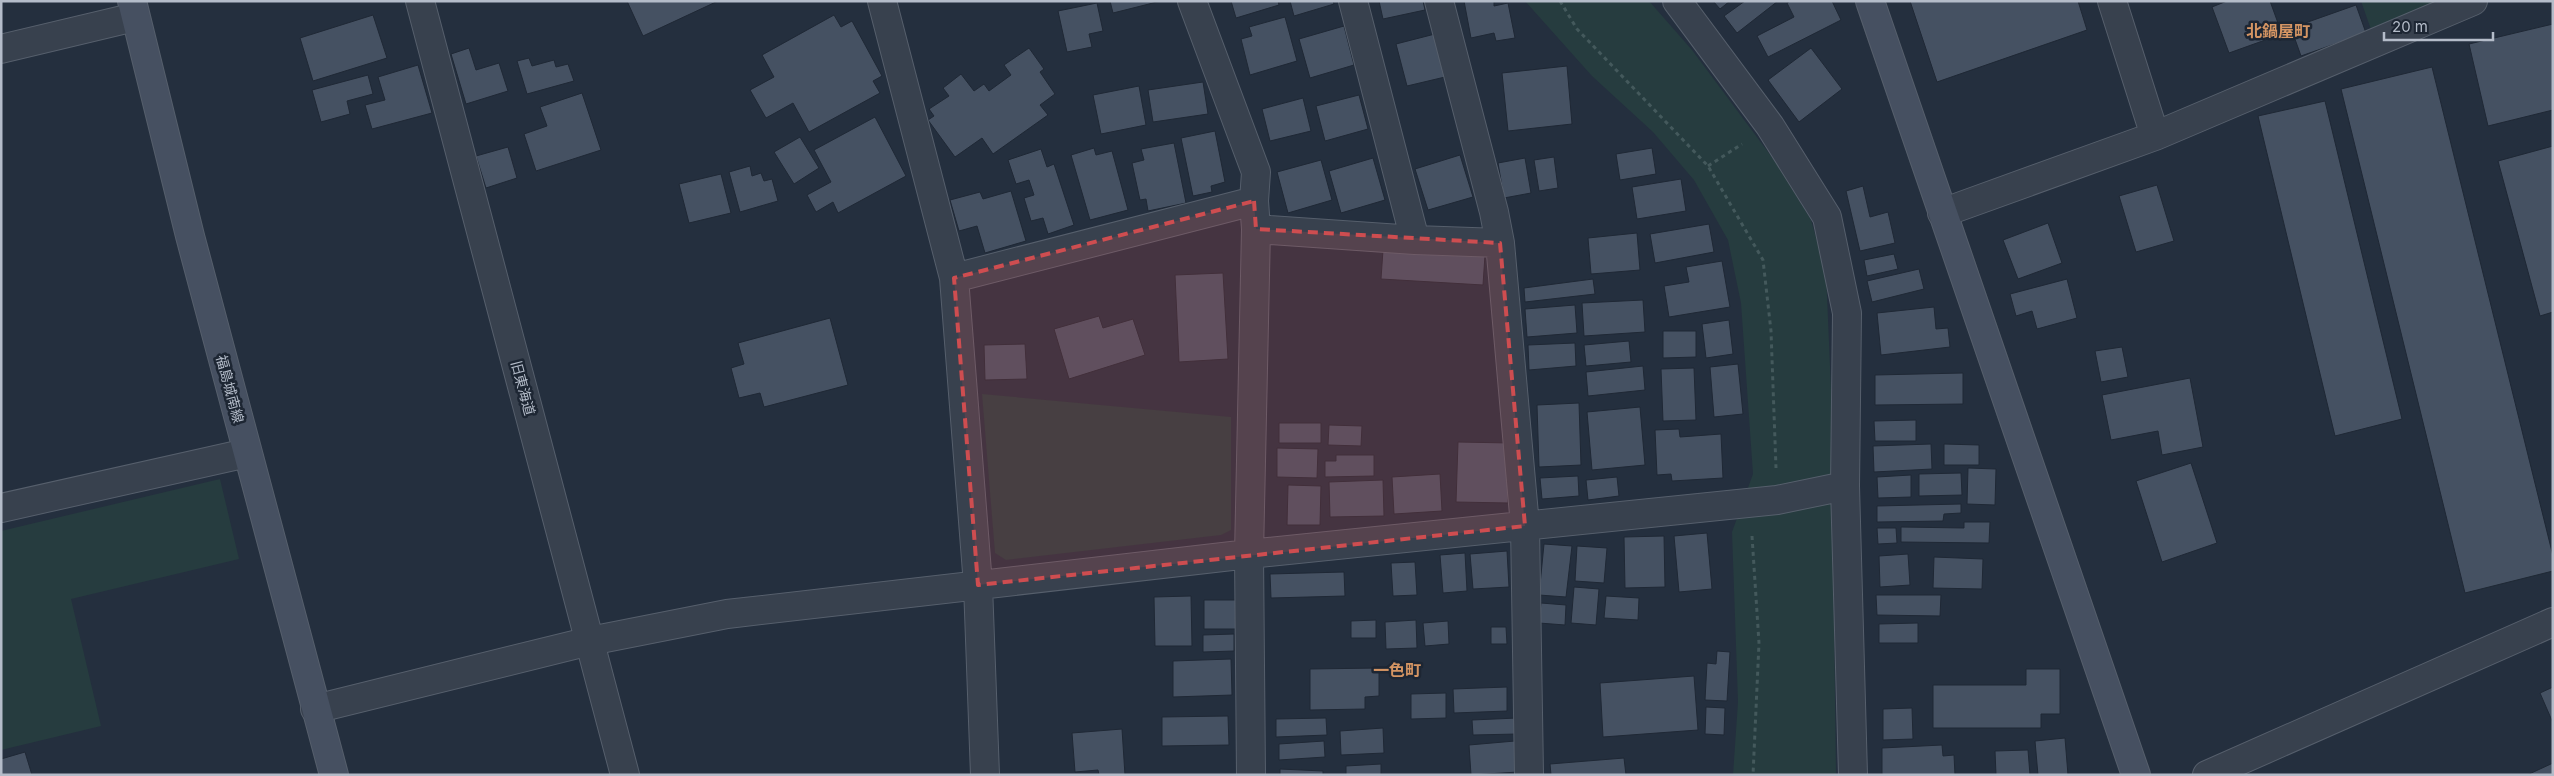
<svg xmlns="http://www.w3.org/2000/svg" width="2554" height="776" font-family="Inter,'Noto Sans JP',sans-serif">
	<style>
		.green { fill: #263c3f }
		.building { fill: #455162; stroke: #1f2835 }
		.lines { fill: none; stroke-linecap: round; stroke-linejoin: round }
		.street-casing { stroke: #565f6c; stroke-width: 30 }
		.secondary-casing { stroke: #565f6c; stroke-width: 30 }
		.path { stroke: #44595c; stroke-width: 3; stroke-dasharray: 4 4; stroke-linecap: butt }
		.street { stroke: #38414e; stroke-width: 28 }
		.secondary { stroke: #465061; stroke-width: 28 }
		.marked { fill: #ce4d50; fill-opacity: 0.2; stroke: #ce4d50; stroke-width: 4; stroke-dasharray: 10 6; stroke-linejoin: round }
		.labels { text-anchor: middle; stroke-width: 5; stroke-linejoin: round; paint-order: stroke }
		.street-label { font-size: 14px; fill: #b4bcc9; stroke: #1d2633 }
		.quarter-label { font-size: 16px; font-weight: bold; fill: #d59563; stroke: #1d2633 }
	</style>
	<rect width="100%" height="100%" fill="#242f3e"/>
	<path class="green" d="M1525,1H1649L1692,50L1777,164L1811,220L1826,273L1831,389L1836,775H1733L1738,702L1732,532L1753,474L1741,303L1728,240L1694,180L1653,132L1592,76Z
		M2361,1H2442L2374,38Z
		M982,394L1231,417V530L1221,535L1006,560L995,553Z
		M220,479L239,559L71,599L101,726L1,750V531Z"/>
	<path class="building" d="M627,1H718L643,36Z
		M1110,1H1161L1113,13Z
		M1231,1H1278L1279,5L1236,18Z
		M1290,1H1333L1334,4L1294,16Z
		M1379,1H1423L1425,10L1383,19Z
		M1464,1H1494V6L1508,3L1515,38L1496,41L1494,33L1471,38Z
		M1713,1H1730L1720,9Z
		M1745,1H1778L1737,33L1724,16Z
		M1790,1H1832L1841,20L1768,57L1757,36L1794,17L1787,3Z
		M1910,1H2078L2087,30L1937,82Z
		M2227,1H2270L2282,34L2229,53L2212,7Z
		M1097,3L1103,31L1089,34L1092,47L1067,52L1058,11Z
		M2356,5L2366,33L2301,56L2291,28Z
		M373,15L387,58L313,81L300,38Z
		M834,15L841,27L852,21L882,76L873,81L880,93L809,132L793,103L766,118L750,90L774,77L762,55Z
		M1285,17L1297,61L1250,75L1241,39L1252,36L1249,27Z
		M2553,24V110L2488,126L2469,44Z
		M1344,26L1354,65L1310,78L1299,39Z
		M1435,34L1445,77L1407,86L1396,44Z
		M469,48L476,70L499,63L508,91L466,104L451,54Z
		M1029,48L1044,69L1040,72L1055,94L1040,105L1048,115L993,154L982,138L955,157L928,120L934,116L929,109L949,96L943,88L961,74L974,91L984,84L989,91L1011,75L1004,65Z
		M1811,48L1842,89L1799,122L1768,80Z
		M529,58L532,66L554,60L556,67L568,64L574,81L527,94L517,61Z
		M418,65L432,113L372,129L365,105L385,100L378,77Z
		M1567,66L1572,124L1508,131L1502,73Z
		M2432,67L2553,556V571L2465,593L2341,89Z
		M368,75L373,94L347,101L350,114L321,122L312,90Z
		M1203,82L1208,114L1153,122L1148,90Z
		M1139,86L1146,125L1101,134L1093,95Z
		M582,93L601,150L536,171L524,134L547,126L540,107Z
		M1359,95L1368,129L1325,141L1316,106Z
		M1303,98L1311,131L1270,141L1262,109Z
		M2325,101L2402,419L2335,436L2258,116Z
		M875,117L906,176L838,213L833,202L816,212L807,195L831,182L814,150Z
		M1215,131L1225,182L1211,186L1212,192L1193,196L1181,138Z
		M800,137L819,168L794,184L774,152Z
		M1174,143L1186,203L1148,211L1146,199L1140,200L1132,163L1144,160L1141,149Z
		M2553,146V312L2540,316L2498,161Z
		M508,147L517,178L486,188L476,156Z
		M1094,148L1096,155L1112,151L1128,210L1090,220L1071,155Z
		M1652,148L1656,174L1620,180L1616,154Z
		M1041,149L1047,167L1054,164L1074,225L1048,234L1043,218L1031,221L1024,198L1034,195L1029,180L1016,184L1008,160Z
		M1460,155L1473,197L1428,210L1415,169Z
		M1554,157L1558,188L1539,191L1534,160Z
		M1373,158L1385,200L1341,213L1329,171Z
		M1525,158L1531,193L1504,198L1498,163Z
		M1321,160L1332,200L1288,213L1277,172Z
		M750,166L752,176L761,173L764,181L772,179L778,201L740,212L729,172Z
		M721,174L731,213L689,223L679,184Z
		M1681,179L1686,211L1637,219L1632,187Z
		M2157,185L2174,241L2136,252L2119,196Z
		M1863,186L1870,217L1888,212L1895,243L1860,251L1846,191Z
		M1011,191L1026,241L985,253L977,226L959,231L950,200L980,192L983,199Z
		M2048,223L2062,263L2018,279L2003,240Z
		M1709,224L1714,252L1655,263L1650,234Z
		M1637,233L1640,270L1591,274L1588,238Z
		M1383,250L1485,255L1483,285L1381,279Z
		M1894,254L1898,269L1867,276L1864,260Z
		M1722,261L1730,307L1669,317L1664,286L1689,282L1686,267Z
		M1919,269L1924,289L1872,302L1867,281Z
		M1223,273L1228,359L1179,362L1175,275Z
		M1593,279L1595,294L1525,302L1524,288Z
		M2067,279L2077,318L2037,329L2032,311L2016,316L2010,294Z
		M1643,300L1645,332L1584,336L1582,303Z
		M1575,305L1577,333L1527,337L1525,309Z
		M1934,307L1936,329L1948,328L1950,347L1881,355L1877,313Z
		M1099,316L1103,328L1133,319L1145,355L1069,379L1054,329Z
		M830,318L848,385L764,407L760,393L739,398L731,368L744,364L738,343Z
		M1729,320L1733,354L1706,358L1702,324Z
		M1663,331H1696V357L1663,358Z
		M1629,341L1631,362L1586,366L1584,345Z
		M1575,343L1576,366L1529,370L1528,345Z
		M1025,344L1027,379L985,380L984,345Z
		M2122,347L2128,377L2101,382L2095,351Z
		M1738,364L1743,414L1714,417L1710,367Z
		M1643,366L1645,390L1588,396L1586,372Z
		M1694,368L1696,420L1663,421L1661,369Z
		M1963,373V404L1875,405V375Z
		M2190,378L2203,447L2162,455L2158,431L2111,440L2102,395Z
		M1579,403L1581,465L1539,467L1537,405Z
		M1640,407L1645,465L1592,470L1587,412Z
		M1916,420V441H1875L1874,421Z
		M1279,423H1321V443H1279Z
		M1329,425L1362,426L1361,446L1328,445Z
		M1679,429L1680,437L1721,434L1723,478L1672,481L1671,474L1657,475L1655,430Z
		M1458,442L1510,443L1508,503L1456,502Z
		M1931,444L1932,469L1874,472L1873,446Z
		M1944,444L1979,445V465H1944Z
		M1277,448L1318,449L1317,478L1277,477Z
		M1336,455H1374V476L1325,477V461H1336Z
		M2191,463L2217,543L2162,562L2136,481Z
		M1968,468L1996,469L1995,505L1967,504Z
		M1961,473L1962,495L1919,496V474Z
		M1440,474L1442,511L1394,514L1392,477Z
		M1911,475V497L1878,498L1877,477Z
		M1578,476L1579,496L1542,499L1540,478Z
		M1617,477L1619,496L1588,500L1586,480Z
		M1383,480L1384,516L1330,517L1329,482Z
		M1288,485L1321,486L1320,525H1287Z
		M1961,504V513L1944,514L1943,521L1877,522V506Z
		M1964,522H1990L1989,543L1901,542V527L1964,528Z
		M1877,528H1896L1897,543L1878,544Z
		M1707,533L1712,589L1679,592L1674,536Z
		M1664,536L1665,587L1625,588L1624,537Z
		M1544,544L1572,546L1566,597L1539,595Z
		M1577,546L1607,548L1604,583L1575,581Z
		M1507,551L1509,587L1473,589L1470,554Z
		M1465,553L1467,591L1443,593L1440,555Z
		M1908,554L1910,585L1880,587L1879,556Z
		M1934,557L1983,559L1982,589L1933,588Z
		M1415,562L1417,595L1393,596L1391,563Z
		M1344,572L1345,596L1271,598L1270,574Z
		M1574,587L1599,589L1596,625L1571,623Z
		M1876,595H1941L1940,616L1877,615Z
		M1191,596L1192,646H1155L1154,597Z
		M1606,596L1639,598L1638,620L1604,618Z
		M1204,600H1236V629H1204Z
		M1541,603L1566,605L1565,625L1539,623Z
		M1376,620V638H1351V621Z
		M1416,620L1417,648L1386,649L1385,622Z
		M1448,621L1449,644L1425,646L1423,623Z
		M1918,623V643H1879V624Z
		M1491,627H1506L1507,644H1491Z
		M1234,634V651L1203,652V635Z
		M1717,651L1730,652L1727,701L1705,700L1707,663L1716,664Z
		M1231,659L1232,695L1173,697V661Z
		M1379,668V696L1365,697V709L1310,710V669Z
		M2026,669H2060V714H2041V728H1933V685H2026Z
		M1694,676L1698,730L1603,737L1600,683Z
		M1507,687V711L1454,713L1453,689Z
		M2553,687V723L2540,693Z
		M1446,693V718L1411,719V694Z
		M1706,707L1725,708L1724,735L1705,734Z
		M1912,708L1913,739L1883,740V709Z
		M1228,716L1229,745L1162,746V717Z
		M1326,718L1327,735L1276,737V719Z
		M1517,718V734L1473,735L1472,720Z
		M1383,728L1384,753L1341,755L1340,731Z
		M1122,729L1125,775H1099L1098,770L1075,772L1072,733Z
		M2065,738L2068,775H2038L2035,741Z
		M1324,741L1325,757L1279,760V744Z
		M1515,741L1518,772L1471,775L1469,745Z
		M1942,745L1943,756L1954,755L1955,775H1882V748Z
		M2028,750L2030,775H1996L1995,751Z
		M25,752L32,775H1V759Z
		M1624,758L1626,775H1551L1550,764Z
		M2553,763V775H2527Z
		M1381,764V775H1346V766Z
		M1280,769L1323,771V775H1280Z"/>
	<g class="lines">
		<g class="street-casing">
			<path id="street" d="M420,1L625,775
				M882,1L954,278L978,585L985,775
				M1192,1L1256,172L1254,201L1256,229L1249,554L1251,775
				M1353,1L1415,240
				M1439,1L1494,212L1500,243L1525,526L1529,775
				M1677,1L1770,126L1827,217L1847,313L1845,486L1853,775
				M1,49L135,17
				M2155,136L2473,1
				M1942,213L2155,136L2112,1
				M1256,229L1415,240L1500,243
				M954,278L1254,201
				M1,508L247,453
				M315,709L590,641L727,614L1249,554L1777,500L1845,486
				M2207,775L2553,622"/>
		</g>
		<g class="secondary-casing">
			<path id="secondary" d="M132,1L190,236L334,775
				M1870,1L2136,775"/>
		</g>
		<path class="path" d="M1560,1L1577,29L1708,166L1763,260L1771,331L1776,468
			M1708,166L1742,144
			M1752,536L1759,643L1753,775"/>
		<use href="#street" class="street"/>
		<use href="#secondary" class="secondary"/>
	</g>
	<path class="marked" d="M1254,201L1256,229L1500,243L1525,526L978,585L954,278Z"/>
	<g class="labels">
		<g class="street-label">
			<text transform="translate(523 388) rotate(75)" y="5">旧東海道</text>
			<text transform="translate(230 389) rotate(75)" y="5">福島城南線</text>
		</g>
		<g class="quarter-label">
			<text x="2278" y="37">北鍋屋町</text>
			<text x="1397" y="676">一色町</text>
		</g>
	</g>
	<rect width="2554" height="776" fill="none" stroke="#b4bcc9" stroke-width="5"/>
	<path d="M2384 32v8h109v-8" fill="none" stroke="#b4bcc9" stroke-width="2.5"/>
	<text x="2392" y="32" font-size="15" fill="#b4bcc9" stroke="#1d2633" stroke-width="4" paint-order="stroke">20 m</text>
</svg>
